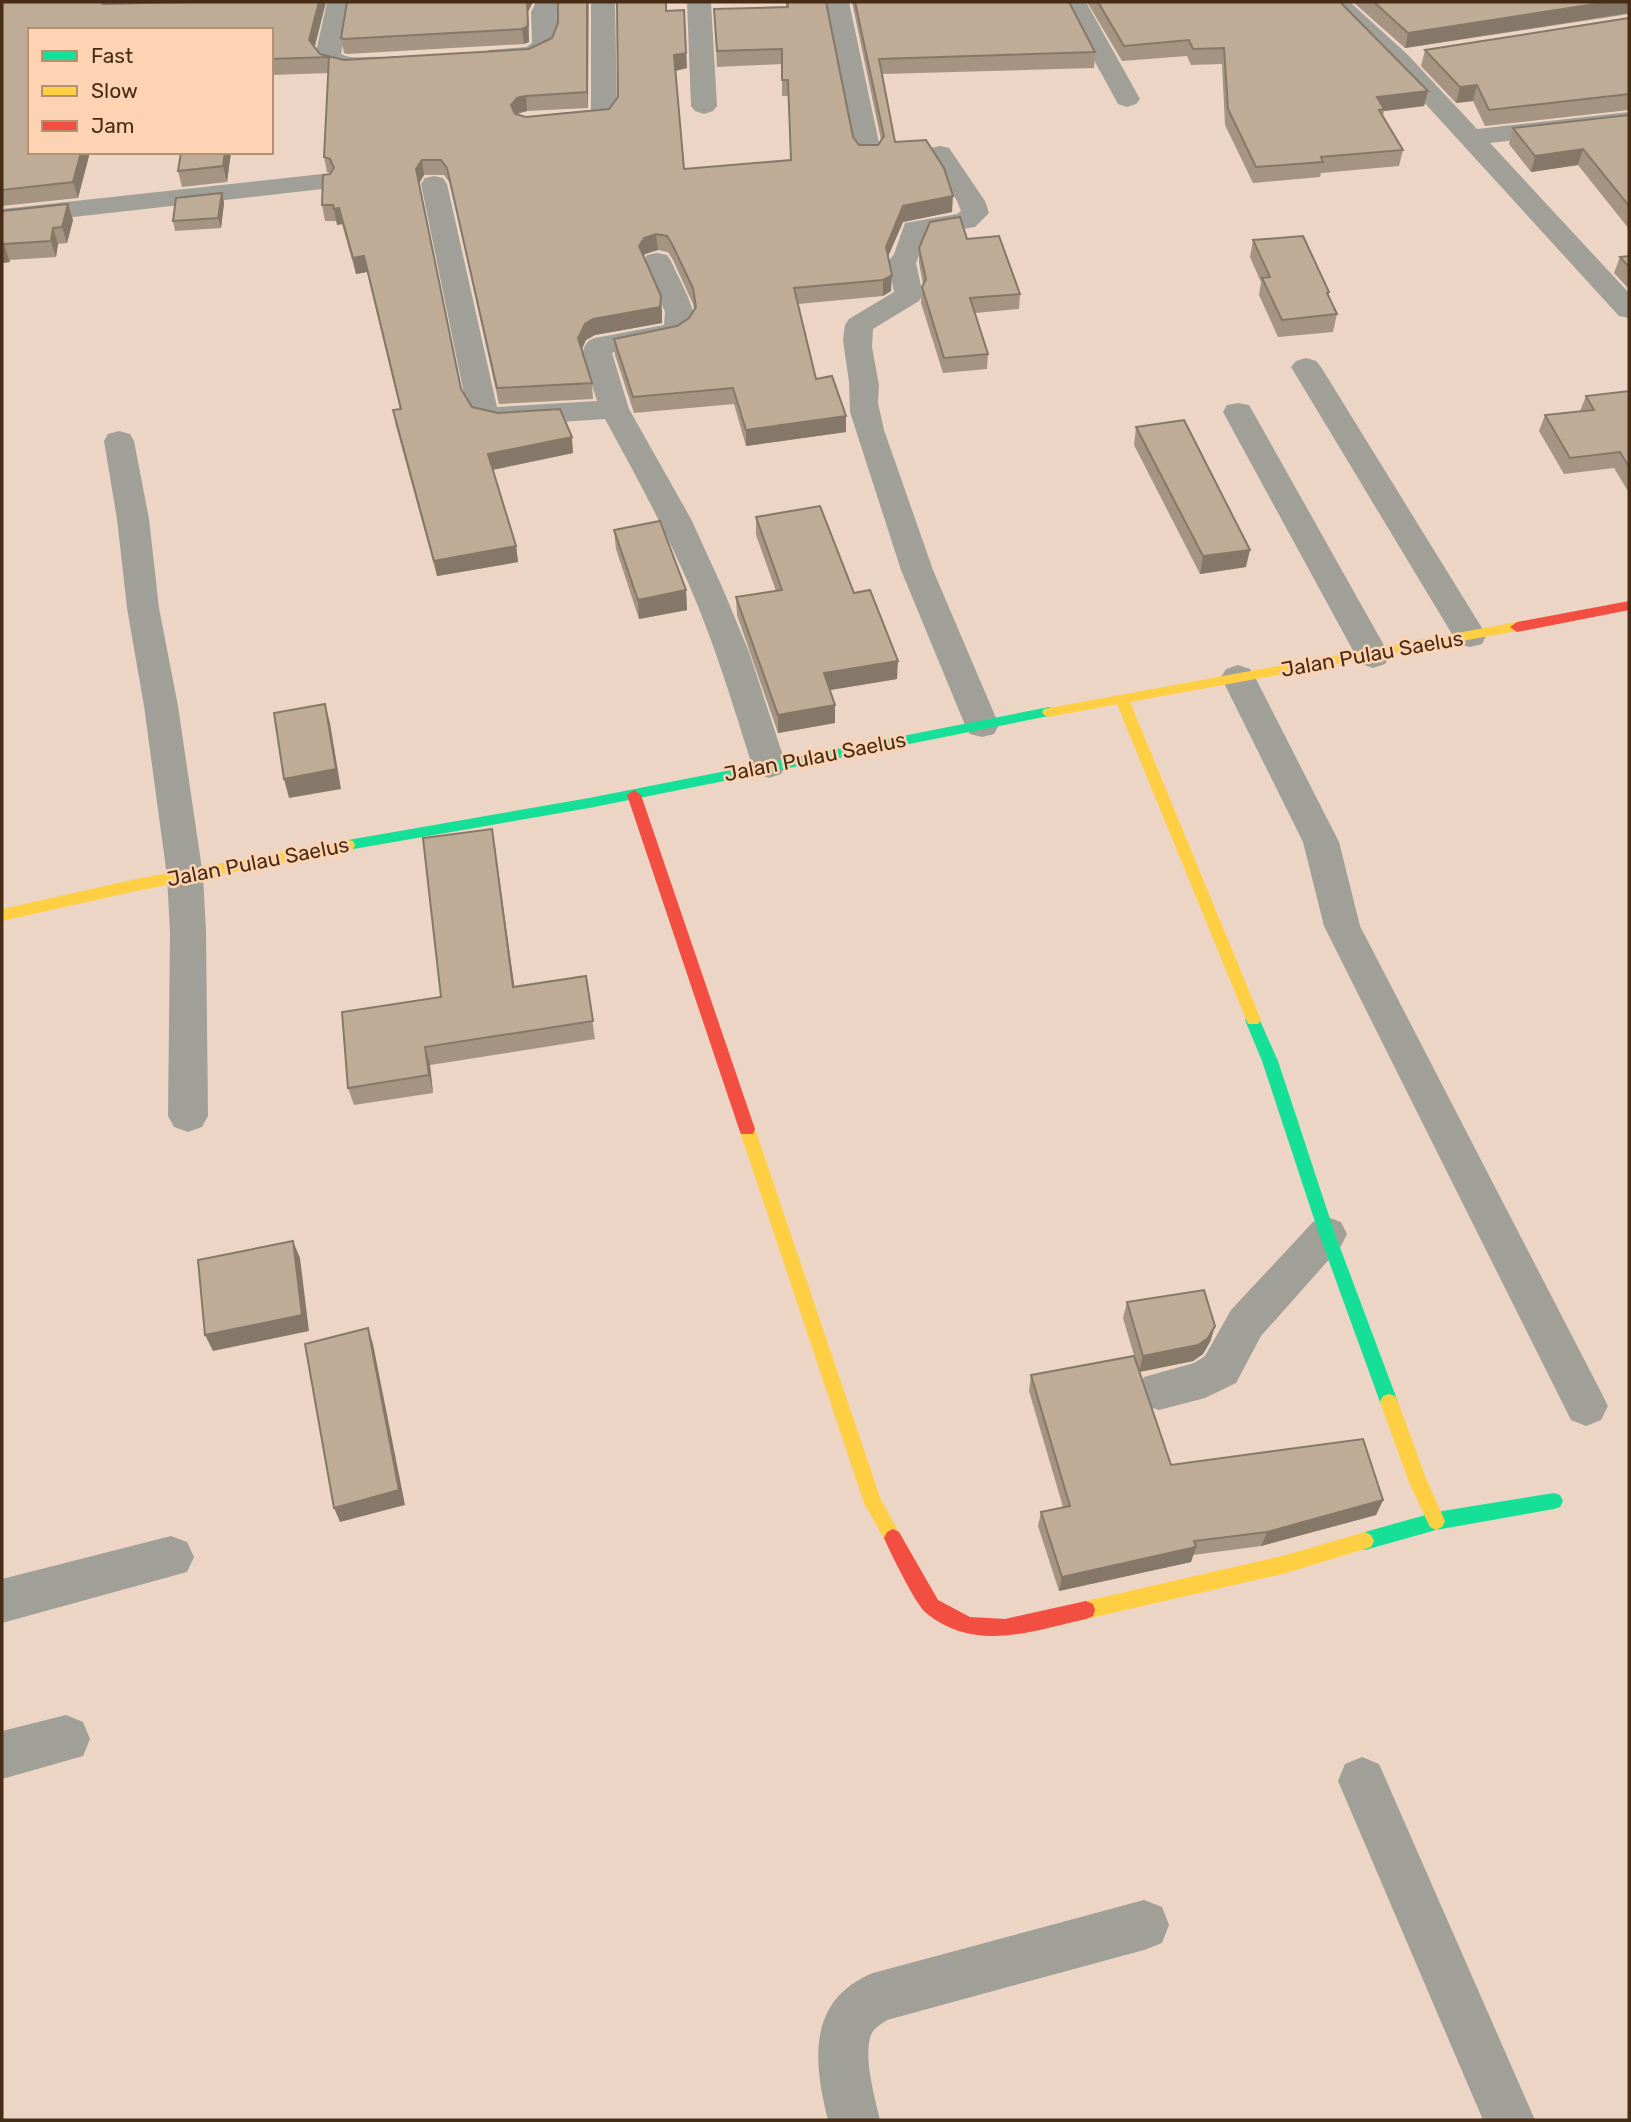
<svg xmlns="http://www.w3.org/2000/svg" width="1631" height="2122" font-family="Rubik,sans-serif">
	<style>
		.lines { fill: none; stroke-linecap: round; stroke-linejoin: round }
		.street { fill: #a0a098; fill-rule: evenodd }
		.fast { fill: #16e098; fill-rule: evenodd }
		.slow { fill: #ffcf43; fill-rule: evenodd }
		.jam { fill: #f24e42; fill-rule: evenodd }
		.wall { fill: #a49481 }
		.shaded-wall { fill: #867869 }
		.building { fill: #bfac96; stroke: #867869; stroke-width: 2 }
		.labels { text-anchor: middle; stroke-width: 5; stroke-linejoin: round; paint-order: stroke }
		.street-label { font-size: 21px; fill: #482d16; stroke: #fdd3b3 }
	</style>
	<rect width="100%" height="100%" fill="#ecd5c4"/>
	<g class="lines">
		<path class="street" d="M327,2H351L341,54C355,61 372,54 387,58L391,63L387,68C364,74 331,78 315,56Z
			M536,2H560C552,19 562,31 557,46C552,65 503,64 489,60L485,55L489,50L526,47L532,43L531,12Z
			M591,2H615L617,113C605,130 568,130 549,126L545,120L549,114L591,110Z
			M687,2H711L717,106L713,111L704,114L695,111L691,106Z
			M825,2H849L881,152L877,158L868,160L859,158L855,152Z
			M1062,2H1086L1140,99L1136,104L1127,107L1118,104Z
			M1324,2H1350L1407,54L1477,129L1629,112V128L1490,143L1629,293V318L1619,316L1389,64Z
			M940,146L949,148L985,201L989,213L975,227L927,235L916,263L923,295L919,301L873,329L872,347L879,385L878,403L884,430L933,570L999,725L994,734L982,737L970,734L965,725L901,570L850,412L849,382L843,340L845,325L849,319L894,292L888,262L894,254L905,223L957,214L961,211L957,201L927,154L931,148Z
			M322,174L331,176L335,182L331,188L2,225V209Z
			M434,176L443,178L447,184L497,407L597,401L582,353C585,345 587,340 595,338L664,325L665,312L643,261L647,255L657,253L667,255L671,261C678,277 688,294 693,311C705,350 631,344 612,353L629,409L691,519L723,589L749,652L786,765L781,774L769,778L757,774L752,765C733,705 715,645 690,587C665,529 635,474 605,419L501,426L475,420L466,404L421,184L425,178Z
			M1306,358L1316,361L1321,367L1482,628L1486,636L1482,644L1470,647L1458,644L1291,367L1296,361Z
			M1238,403L1249,405L1253,412L1390,656L1385,664L1373,668L1361,664L1356,656L1223,412L1227,405Z
			M119,431L130,434L134,441L149,519L159,608L178,706L203,876L206,932L208,1116L202,1127L188,1132L174,1127L168,1116L170,932L167,876L144,706L127,608L117,519L104,441L108,434Z
			M1238,665L1250,669L1255,677L1339,842L1360,926L1601,1392L1608,1406L1601,1420L1586,1426L1571,1420L1324,926L1303,842L1221,677L1226,669Z
			M1327,1217L1341,1222L1347,1234L1341,1246L1261,1336L1236,1383L1205,1398L1159,1410L1144,1405L1138,1391L1144,1377L1194,1363L1205,1356L1231,1310L1313,1222Z
			M171,1536L187,1542L194,1557L187,1572L2,1623V1579Z
			M66,1715L83,1722L90,1739L83,1756L2,1779V1731Z
			M1362,1757L1379,1764L1535,2120H1483L1338,1781L1345,1764Z
			M1144,1900L1162,1907L1169,1925L1162,1943L1144,1950L887,2020C881,2024 873,2029 871,2035C863,2057 875,2098 880,2120H828C813,2061 807,2000 873,1973Z"/>
		<path class="fast" d="M1049,707L1054,709L1056,712L1054,715L589,808L348,850L341,845L348,840L589,798Z
			M1253,1014L1258,1016L1278,1061L1335,1234L1398,1402L1395,1408L1389,1410L1383,1408L1380,1402L1319,1234L1262,1061L1245,1020L1248,1016Z
			M1554,1493L1560,1495L1563,1501L1560,1507L1554,1509L1436,1530L1365,1550L1359,1547L1356,1541L1359,1535L1365,1532L1436,1512Z"/>
		<path class="slow" d="M1517,622L1524,627L1522,630L1130,702L1261,1020L1258,1024H1248L1117,704L1049,717L1044,715L1042,712L1044,709Z
			M348,840L353,841L355,845L353,849L136,891L2,921V909L136,879Z
			M747,1122L753,1124L755,1129L881,1500L902,1538L899,1544L893,1547L887,1544L864,1503L739,1129L741,1124Z
			M1389,1394L1395,1396L1398,1402L1427,1481L1445,1521L1442,1527L1436,1530L1430,1527L1409,1482L1380,1402L1383,1396Z
			M1365,1532L1371,1535L1374,1541L1371,1547L1286,1573L1086,1619L1079,1616L1077,1610L1079,1604L1086,1601L1286,1555Z"/>
		<path class="jam" d="M1629,601V610L1517,632L1510,627L1517,622Z
			M634,790L641,795L755,1129L753,1134H741L739,1129L627,795Z
			M893,1529L899,1532L938,1600L970,1617L1005,1619L1086,1601L1093,1604L1095,1610L1093,1616L1086,1619C1032,1631 975,1653 926,1613C916,1605 890,1552 884,1538L887,1532Z"/>
	</g>
	<path class="wall" d="M2,2H112L111,4L189,2H326L315,47L320,54L344,60L529,49L552,38L558,23V2H589L588,108L527,111L518,114L526,117L609,109L618,97L667,11L687,68L675,71L684,169L791,160L788,96H782V64L717,67L714,9L786,7V2H826L853,137L859,145H878L881,140L852,2H1069L1095,52L1094,68L882,74L895,142L952,212L903,222L888,257L891,291L883,296L798,304L816,379L846,416V432L746,446L734,404L634,413L615,355L614,339L677,326L689,318L694,310L693,304L673,260L668,252L658,250L645,254L644,256L662,312V323L595,335L586,340L582,350L592,383L593,399L499,404L450,183L444,175H424L419,184L461,389L472,407L573,453L493,470L516,546L518,562L437,576L396,426L393,410L400,409L367,272L356,274L342,224L337,225V221H325L322,205L330,173L327,172L324,157L329,73L271,75V30H30L90,152L78,198L2,206Z
		M1087,2H1340L1428,91L1424,106L1384,111L1383,116L1403,150L1399,166L1321,173L1320,177L1253,183L1225,125L1222,64L1191,65L1187,56L1122,61Z
		M1353,2H1629V14L1405,48Z
		M528,12L529,42L524,44L347,54L344,53L341,38Z
		M1629,18V110L1485,126L1473,101L1456,103L1421,66L1425,50Z
		M1629,115V229L1578,165L1531,172L1509,144L1513,128Z
		M231,152L227,182L182,187L178,171Z
		M222,193L224,203L221,228L175,231L173,221Z
		M68,204L73,220L67,243L58,244L56,257L10,260V262L2,263V211Z
		M967,239L1020,294L1019,309L975,313L988,354L987,369L943,373L921,303L922,287L923,284L919,263V248Z
		M1253,240L1329,292L1328,296L1337,314L1333,332L1278,337L1259,295L1261,282L1250,257Z
		M1629,256V289L1614,273L1620,257Z
		M1629,391V493L1614,468L1564,474L1539,431L1545,415L1580,411L1586,396Z
		M1136,427L1246,567L1200,574L1134,445Z
		M756,517L854,593L897,679L830,690L835,705V723L778,733L737,615L736,597L776,591L756,535Z
		M614,530L686,590L687,610L639,619L616,549Z
		M492,829L514,987L586,976L595,1039L430,1065L433,1093L354,1105L348,1088L441,997Z
		M1127,1302L1215,1326L1210,1342L1203,1354L1193,1361L1139,1372L1171,1465L1383,1500L1376,1515L1261,1546L1193,1555L1191,1562L1059,1591L1038,1526L1041,1512L1063,1507L1029,1391L1031,1375L1136,1362L1123,1318Z"/>
	<path class="shaded-wall" d="M319,2H326L312,55L309,40Z
		M527,2H533L528,12L529,42L524,44L522,29Z
		M587,2H588V108L587,92Z
		M1608,2H1629V13L1405,48L1408,33Z
		M685,26L687,68L675,71L674,55Z
		M1477,85L1473,101L1456,103L1460,87Z
		M1428,91L1424,106L1384,111V109L1377,97Z
		M526,96L527,111L518,113L513,121L511,105L517,98Z
		M1583,149L1578,165L1531,172L1535,156Z
		M81,152H90L78,198L73,182Z
		M225,152H231L227,182L223,166Z
		M422,160L424,175L418,185L416,169Z
		M222,193L224,203L221,228L218,218Z
		M953,196L952,212L903,222L885,263L886,247L903,206Z
		M68,204L73,220L67,243L62,227Z
		M339,208L342,224L337,225L334,209Z
		M53,228L58,244L56,257L51,241Z
		M656,234L658,250L645,254L641,262L639,246L644,238Z
		M4,244L10,262L2,263V247Z
		M364,256L367,272L356,274L353,258Z
		M892,275L891,291L883,296V280Z
		M661,296L662,312V323L595,335L586,340L579,354L578,338L585,324L593,319Z
		M846,416V432L746,446V430Z
		M572,437L573,453L491,470L488,454Z
		M516,546L518,562L437,576L434,561Z
		M1250,550L1246,567L1200,574L1203,556Z
		M686,590L687,610L639,619L638,600Z
		M898,661L897,679L824,691V673Z
		M325,704L330,723L341,789L289,798L284,779Z
		M835,705V723L778,733V715Z
		M492,829L495,848L517,1005L513,987Z
		M425,1047L430,1065L433,1093L429,1075Z
		M293,1241L300,1258L309,1331L213,1351L205,1335Z
		M1215,1326L1210,1342L1203,1354L1193,1361L1139,1372L1143,1356Z
		M368,1328L373,1344L405,1505L340,1522L334,1508Z
		M1383,1500L1376,1515L1261,1546L1267,1532Z
		M1196,1547L1191,1562L1059,1591L1062,1577Z"/>
	<path class="building" d="M2,2H103V4L189,2H319L309,40L320,54L344,60L529,49L552,38L558,23V2H587V92L526,96L517,98L511,105L515,114L526,117L609,109L618,97L617,2H666V11L684,10L686,53L674,55L684,169L791,160L788,80H782V49L717,51L714,9L788,7L787,2H826L853,137L859,145H878L884,136L855,2H1069L1095,52L879,59L895,142L926,140L944,168L953,196L903,206L886,247L892,275L883,280L794,288L816,379L832,376L846,416L746,430L733,388L633,397L614,339L677,326L689,318L696,307L693,288L672,244L667,236L656,234L644,238L639,246L661,296L660,307L593,319L585,324L578,338L592,383L497,388L447,168L441,160H422L416,169L461,389L472,407L498,413L560,409L572,437L488,454L516,546L434,561L393,410L401,409L364,256L353,258L339,208L334,209L333,205H322L323,175L330,174L334,168L330,159L324,157L329,57L271,59V30H30V152H81L73,182L2,190Z
		M347,2H527L528,26L522,29L344,39L341,38Z
		M1098,2H1340L1428,91L1377,97L1384,109L1379,110L1403,150L1321,157L1323,162L1256,167L1228,109L1224,48L1193,49L1189,40L1124,46Z
		M1374,2H1608L1408,33Z
		M1629,18V94L1489,110L1477,85L1460,87L1425,50Z
		M1629,115V206L1583,149L1535,156L1513,128Z
		M181,152H225L223,166L178,171Z
		M222,193L218,218L173,221L176,198Z
		M68,204L62,227L53,228L51,241L4,244V246L2,247V211Z
		M960,217L967,239L999,236L1020,294L970,298L988,354L944,358L922,287L926,279L919,248L930,222Z
		M1303,236L1329,292L1327,293L1337,314L1282,320L1262,278L1270,277L1253,240Z
		M1629,256V267L1620,257Z
		M1629,391V467L1620,452L1570,458L1545,415L1594,410L1586,396Z
		M1184,420L1250,550L1203,556L1136,427Z
		M820,506L854,593L870,590L898,661L824,673L835,705L778,715L736,597L782,590L756,517Z
		M660,521L686,590L638,600L614,530Z
		M325,704L336,769L284,779L274,713Z
		M492,829L513,987L586,976L593,1021L425,1047L429,1075L348,1088L342,1012L441,997L423,838Z
		M293,1241L302,1315L205,1335L198,1260Z
		M1204,1290L1215,1326L1208,1338L1198,1345L1143,1356L1127,1302Z
		M368,1328L399,1490L334,1508L305,1344Z
		M1134,1356L1171,1465L1363,1439L1383,1500L1267,1532L1194,1541L1196,1547L1062,1577L1041,1512L1070,1506L1031,1375Z"/>
	<g class="labels">
		<g class="street-label">
			<text transform="translate(1372 654) rotate(-10)" y="7">Jalan Pulau Saelus</text>
			<text transform="translate(815 757) rotate(-11)" y="7">Jalan Pulau Saelus</text>
			<text transform="translate(258 862) rotate(-11)" y="7">Jalan Pulau Saelus</text>
		</g>
	</g>
	<rect width="1631" height="2122" fill="none" stroke="#482d16" stroke-width="7"/>
	<rect x="28" y="28" width="245" height="126" fill="#fdd3b3" stroke="#b59174" stroke-width="2"/>
	<rect x="42" y="51" width="35" height="10" fill="#16e098" stroke="#b59174" stroke-width="2"/>
	<text x="91" y="63" font-size="21" fill="#482d16">Fast</text>
	<rect x="42" y="86" width="35" height="10" fill="#ffcf43" stroke="#b59174" stroke-width="2"/>
	<text x="91" y="98" font-size="21" fill="#482d16">Slow</text>
	<rect x="42" y="121" width="35" height="10" fill="#f24e42" stroke="#b59174" stroke-width="2"/>
	<text x="91" y="133" font-size="21" fill="#482d16">Jam</text>
</svg>
